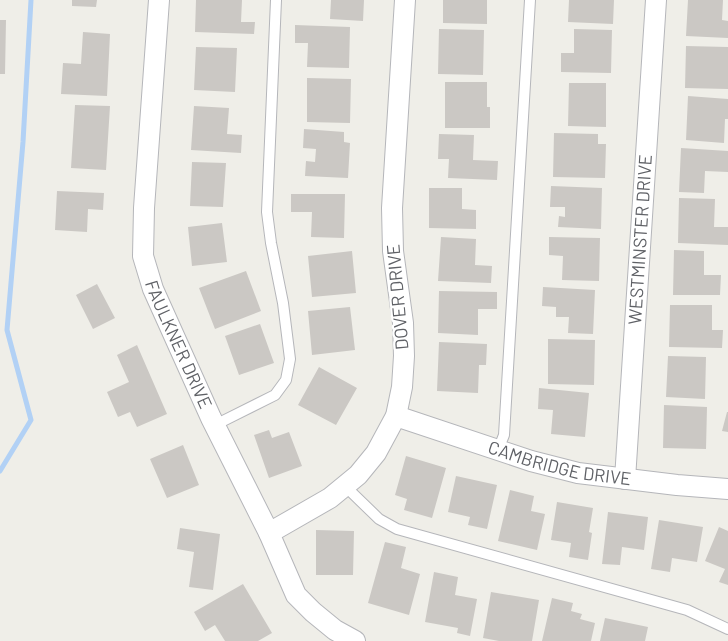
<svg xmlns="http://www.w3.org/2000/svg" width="728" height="641" font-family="Barlow,sans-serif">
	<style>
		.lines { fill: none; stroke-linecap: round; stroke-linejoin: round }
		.stream { stroke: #b2d1f5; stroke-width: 5 }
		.building { fill: #cbc8c4 }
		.service-casing { stroke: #b5b6ba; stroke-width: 12 }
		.minor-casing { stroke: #b5b6ba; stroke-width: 22 }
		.service { stroke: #fff; stroke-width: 10 }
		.minor { stroke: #fff; stroke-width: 20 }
		.labels { text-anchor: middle; stroke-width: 4.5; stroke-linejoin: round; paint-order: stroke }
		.street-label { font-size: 18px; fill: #5f6166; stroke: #fff }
	</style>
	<rect width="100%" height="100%" fill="#efeee8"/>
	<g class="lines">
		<path class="stream" d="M0,471L31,420L7,330L23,142L31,0"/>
	</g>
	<path class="building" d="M72,0H97L96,7L72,6Z
		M196,0H242L241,22H255L254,34L195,32Z
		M331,0H364L363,21L330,19Z
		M443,0H487V24L443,23Z
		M569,0H614L613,24L568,22Z
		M688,0H723L722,20L728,21V38L686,36Z
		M0,20H6L5,74H0Z
		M295,25L350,27L349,68L307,67L308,43H295Z
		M439,29L484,30L483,75L438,74Z
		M574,29L612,30L611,73L561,72V53H574Z
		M83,32L110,34L107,96L61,94L63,63L81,64Z
		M686,46L728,47V89L685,88Z
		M196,47L237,48L235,92L194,90Z
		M307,78L351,79L350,123L307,122Z
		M445,82H487V107H490V128H445Z
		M569,83H606V127L568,126Z
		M688,96L728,99V119H725L724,143L686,140Z
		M75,105L110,106L106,170L71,168Z
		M194,106L229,108L227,134L242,135L241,153L191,150Z
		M304,129L344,132V142L350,143L348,178L305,176L306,161L315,162L316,149L303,148Z
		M554,133L598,134V144H606L605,178L553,177Z
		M439,134L474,135L473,160L498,161L497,180L448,178L449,159H438Z
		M681,148L728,151V172L705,171L704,193L679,192Z
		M192,162L226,163L223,207L190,206Z
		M551,186L602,188L601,229L558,227L559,216L565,217V207H550Z
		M429,188H462V209L476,210V229L429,228Z
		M57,191L104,193L103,210L88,209L87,232L55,230Z
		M291,194H345L344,238L311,237L312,212H291Z
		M679,198L715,199L714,227H728V245L678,243Z
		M222,223L227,262L192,266L188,227Z
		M441,237L476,239L475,265L492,266L491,283L438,281Z
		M549,237L600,238L599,281L562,280L563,256L549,255Z
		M674,250L704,251V275H721L720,295H673Z
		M352,251L356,293L312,297L308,256Z
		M246,271L261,311L215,329L199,288Z
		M97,284L115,318L93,329L76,295Z
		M543,287L595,290L593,334L568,333L569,317H556V307L542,306Z
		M439,291L497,292V309H478V335L438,333Z
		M670,305H712V330H723L722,348L669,347Z
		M350,307L355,350L312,355L308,311Z
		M260,324L274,363L239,375L225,336Z
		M548,339L595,340L594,385L548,384Z
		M439,342L487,344L486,365H479L478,393L437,391Z
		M137,345L167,414L137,427L130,412L118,417L107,392L129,382L117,355Z
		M668,356L706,357L705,399L666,397Z
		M319,367L357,388L336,425L298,405Z
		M539,388L589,393L585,437L551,434L553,410L538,409Z
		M664,405L707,407L706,449L663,448Z
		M727,412H728V432L722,431Z
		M269,430L272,438L289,432L302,466L269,478L254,435Z
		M183,445L199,485L167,498L150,459Z
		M406,456L446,468L432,518L404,510L407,499L395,495Z
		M456,476L497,485L487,529L468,525L470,517L448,512Z
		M510,490L534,496L531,511L545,514L537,550L498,541Z
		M557,502L593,508L589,532L592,533L588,560L569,557L571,543L551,540Z
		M608,512L648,517L644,550L622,547L620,565L602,564Z
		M659,520L703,527L697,562L672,558L670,572L651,569Z
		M719,527L728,531V585L719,582L725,569L705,561Z
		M180,528L220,534L213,590L189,587L194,552L177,549Z
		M316,530L354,531L353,575H316Z
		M385,542L406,547L401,568L420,574L409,615L368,603Z
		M434,572L458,577L455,595L477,599L470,636L457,633L458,628L425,622Z
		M243,584L272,633L258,641H225L215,625L205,631L194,612Z
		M491,592L539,600L532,641H499L483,638Z
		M552,598L573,603L571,611L582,614L580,619L595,623L591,641H542Z
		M605,618L648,627L645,641H600Z"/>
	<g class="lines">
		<g class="service-casing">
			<path id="service" d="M215,425L275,395L286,380L290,359L283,303L271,243L267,212L276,0
				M498,450L504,435L530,0
				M345,486L379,519L397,529L687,610L728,629"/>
		</g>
		<g class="minor-casing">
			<g id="minor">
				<path id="s1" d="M159,0L144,208L143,256L153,289L211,418L269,533L296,595L313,612L335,630L355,641"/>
				<path id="s2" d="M396,416L531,461L578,473L677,485L728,489"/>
				<path id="s3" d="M625,479L656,0"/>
				<path d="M269,533L330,498L358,475L376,453L396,416L402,387L404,356L403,323L393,251L392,208L405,0"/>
			</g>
		</g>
		<use href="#service" class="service"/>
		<use href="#minor" class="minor"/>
	</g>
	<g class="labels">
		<g class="street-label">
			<text dy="6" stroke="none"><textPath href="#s3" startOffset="240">WESTMINSTER DRIVE</textPath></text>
			<text transform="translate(398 297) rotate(-95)" y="6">DOVER DRIVE</text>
			<text dy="6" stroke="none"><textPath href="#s1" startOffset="352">FAULKNER DRIVE</textPath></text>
			<text dy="6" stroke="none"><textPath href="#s2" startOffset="171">CAMBRIDGE DRIVE</textPath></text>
		</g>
	</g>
</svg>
